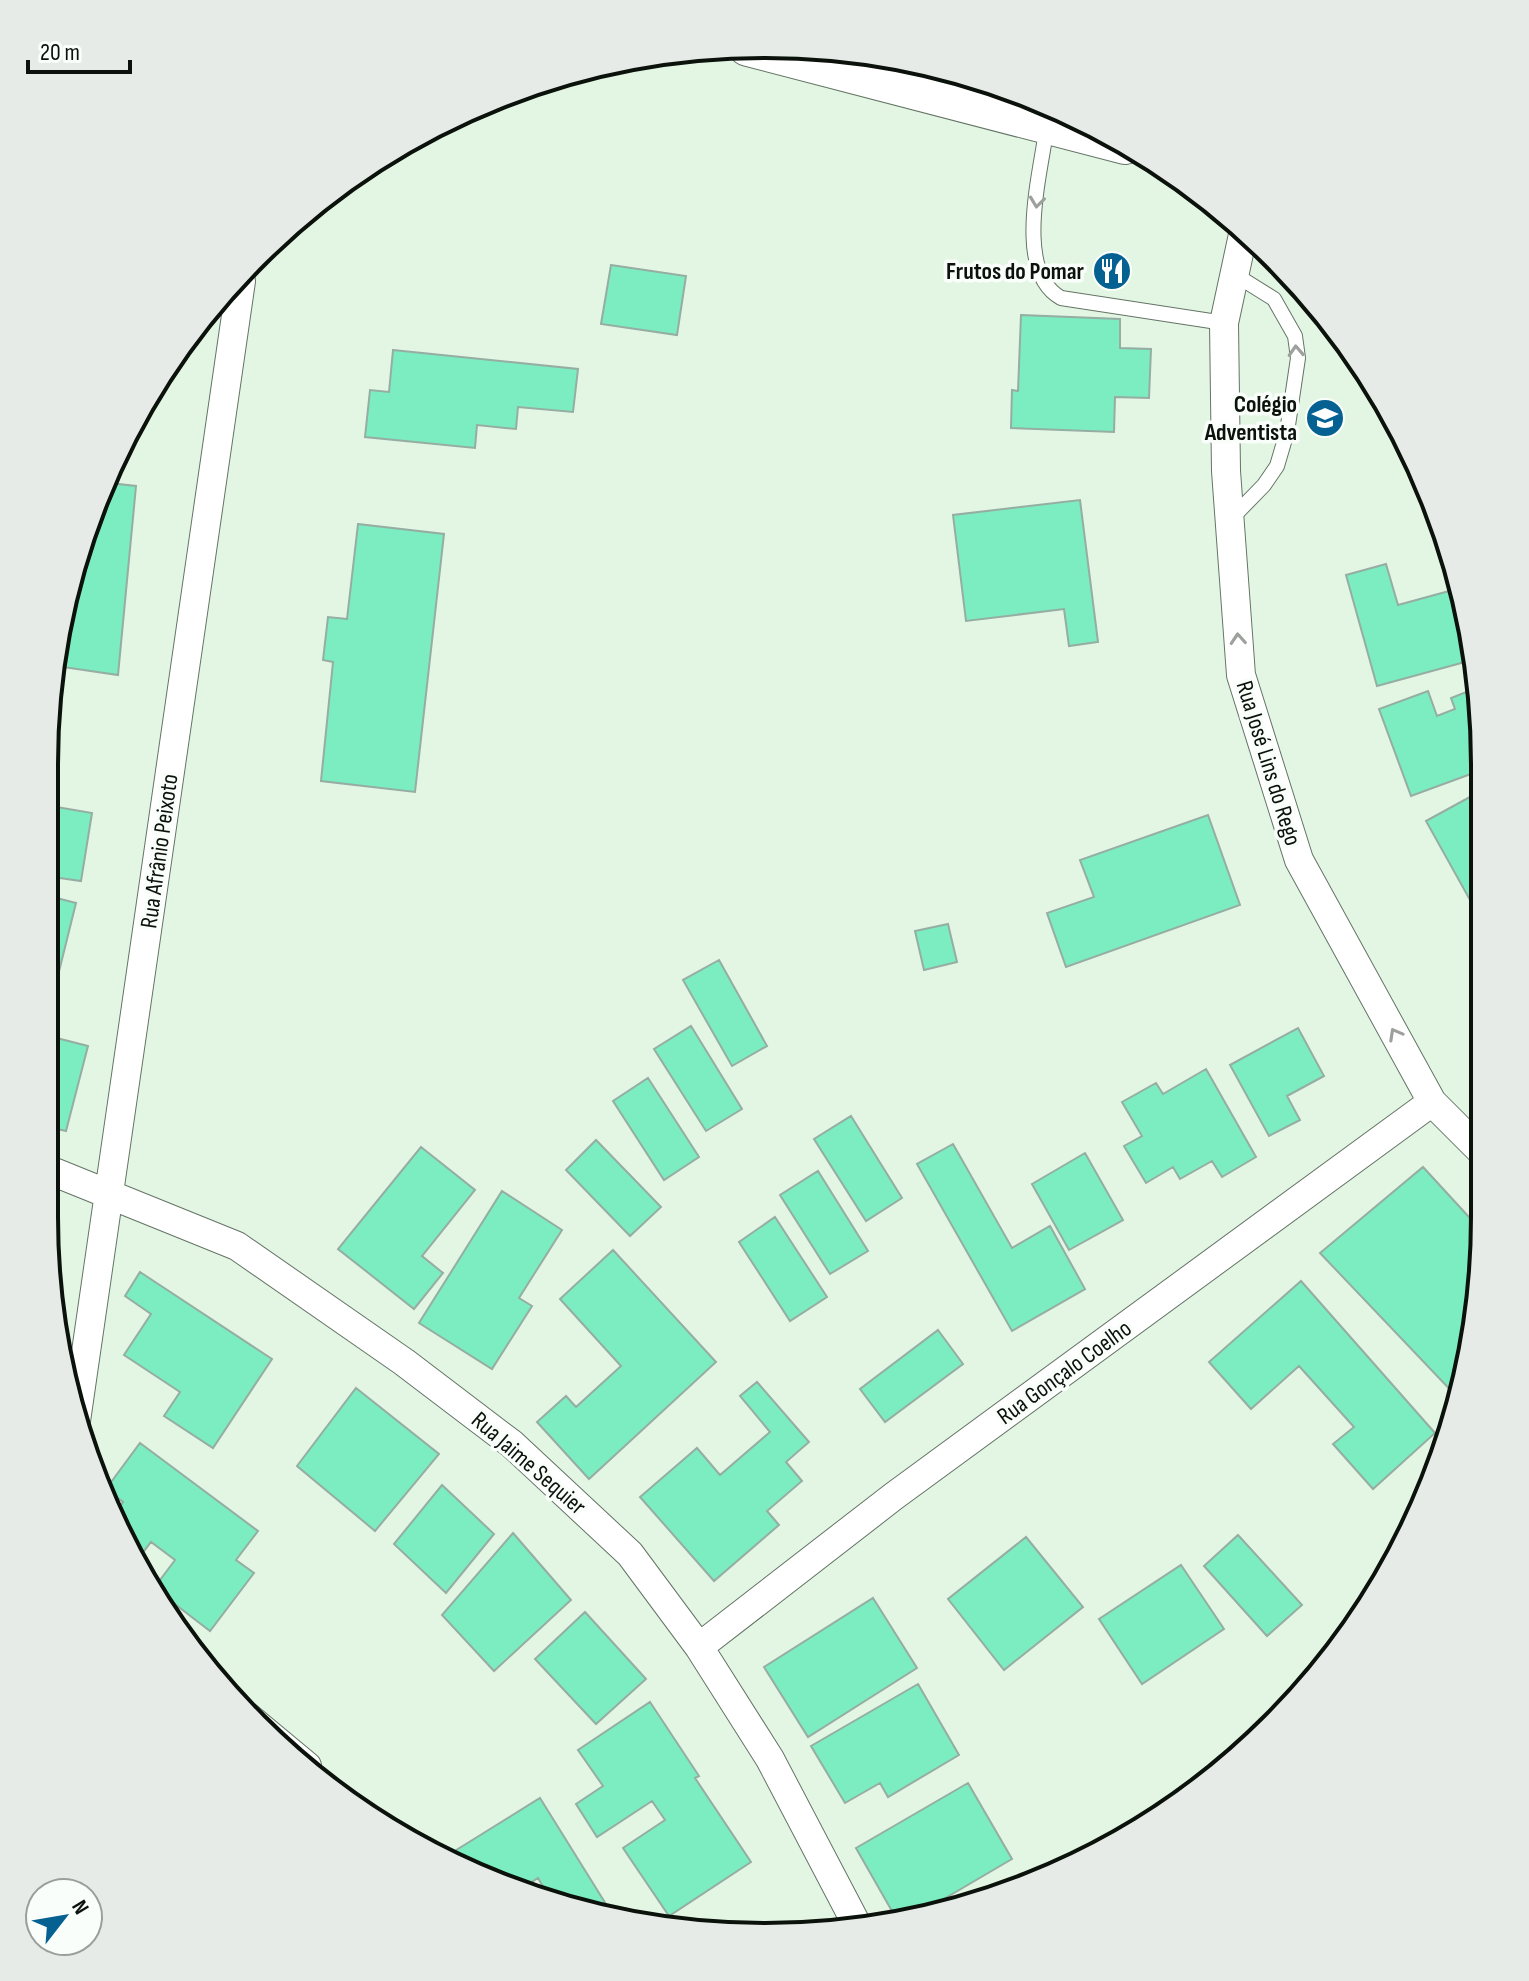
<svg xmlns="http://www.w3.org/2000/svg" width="1529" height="1981" font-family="'Sofia Sans Condensed',sans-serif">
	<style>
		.building { fill: #7bedc0; stroke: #95ada2; stroke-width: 2 }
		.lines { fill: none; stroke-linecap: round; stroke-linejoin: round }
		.service-casing { stroke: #647465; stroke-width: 16 }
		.minor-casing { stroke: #647465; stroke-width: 30 }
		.secondary-casing { stroke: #647465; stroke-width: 42 }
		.service { stroke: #fff; stroke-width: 14 }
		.minor { stroke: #fff; stroke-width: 28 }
		.secondary { stroke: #fff; stroke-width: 40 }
		.oneway { stroke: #9da09d }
		.labels { text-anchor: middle; stroke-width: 7; stroke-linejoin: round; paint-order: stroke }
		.poi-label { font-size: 24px; font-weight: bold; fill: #0b110b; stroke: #fafefb; text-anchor: end }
		.street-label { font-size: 24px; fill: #0b110b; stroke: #fafefb }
		.rim { fill: none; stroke: #0b110b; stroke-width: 4 }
	</style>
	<rect width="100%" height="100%" fill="#e3f6e4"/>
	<path class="building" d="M611,265L686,276L677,335L601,324Z
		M1021,315L1120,319V348L1151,349L1149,398L1115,397L1114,432L1011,428L1012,390L1018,391Z
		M393,350L578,369L573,412L518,407L516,429L477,425L475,448L365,437L370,390L389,392Z
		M109,483L136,486L118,675L56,666L82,533Z
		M1080,500L1098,642L1069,646L1064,609L966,621L953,515Z
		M358,524L444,534L415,792L321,781L333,662L323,660L328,617L347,619Z
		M1386,564L1398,605L1460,588L1476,659L1377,686L1346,575Z
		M1479,687V771L1411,796L1379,709L1428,691L1437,716L1455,709L1451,698Z
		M1479,792V907L1475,909L1426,821Z
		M45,805L92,813L81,881L45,876Z
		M1208,815L1240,905L1066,967L1047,913L1094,897L1080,860Z
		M45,895L76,903L45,1028Z
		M948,924L957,962L924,970L915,931Z
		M719,960L767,1046L732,1066L683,980Z
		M691,1026L742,1109L706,1131L654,1049Z
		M1298,1028L1324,1076L1287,1096L1300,1120L1269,1136L1230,1065Z
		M45,1035L88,1046L66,1131L44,1126Z
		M1206,1069L1256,1157L1222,1177L1212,1161L1180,1179L1173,1167L1146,1183L1124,1146L1142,1136L1122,1102L1156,1083L1163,1094Z
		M648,1078L699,1157L664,1180L613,1101Z
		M851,1116L902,1198L866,1221L814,1139Z
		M596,1140L661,1207L630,1236L566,1170Z
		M953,1144L1012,1248L1050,1226L1085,1289L1012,1331L917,1164Z
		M421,1147L475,1190L422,1256L443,1273L414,1309L338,1249Z
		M1085,1153L1123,1220L1069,1250L1032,1184Z
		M1423,1167L1479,1228V1311L1458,1398L1320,1253Z
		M818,1171L868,1251L830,1274L780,1195Z
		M502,1191L562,1230L519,1298L532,1306L492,1369L419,1323Z
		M775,1217L827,1297L790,1321L739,1242Z
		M613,1250L716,1362L589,1479L537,1422L566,1396L576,1407L621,1366L560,1299Z
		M140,1272L272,1359L213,1448L164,1416L180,1392L124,1355L151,1314L125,1296Z
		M1301,1281L1435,1433L1373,1489L1333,1444L1354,1427L1299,1366L1251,1409L1209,1362Z
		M938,1330L963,1364L885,1422L860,1389Z
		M757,1382L809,1442L786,1462L802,1481L767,1511L779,1525L714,1581L640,1497L697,1448L720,1475L770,1432L740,1396Z
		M356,1388L439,1454L375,1531L297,1466Z
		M140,1443L258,1531L236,1560L254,1573L210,1631L154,1588L175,1560L151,1542L135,1563L115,1514L123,1502L106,1489Z
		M442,1485L494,1534L446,1593L394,1544Z
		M513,1533L571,1600L494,1671L442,1615Z
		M1238,1535L1302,1605L1267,1636L1204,1566Z
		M1026,1537L1083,1607L1004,1670L948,1599Z
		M1181,1565L1224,1629L1142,1684L1099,1619Z
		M873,1598L917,1668L808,1737L764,1667Z
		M585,1612L646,1679L596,1724L535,1659Z
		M918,1684L959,1755L888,1797L880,1783L845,1803L811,1746Z
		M650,1702L699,1776L695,1778L751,1862L669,1916L623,1848L665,1820L652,1801L597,1837L576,1804L603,1786L578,1750Z
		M968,1783L1012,1859L913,1917L897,1920L856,1848Z
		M540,1798L614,1917L578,1913L552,1902L538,1878L521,1889L445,1857Z"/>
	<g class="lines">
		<g class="service-casing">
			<path id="service" d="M1047,125C1041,172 1013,271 1061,298L1224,323
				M1230,520L1264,485L1277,466L1287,432L1298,358L1295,336L1274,299L1234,274"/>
		</g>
		<g class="minor-casing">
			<path id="minor" d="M1244,230L1224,323L1226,471L1241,675L1299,860L1432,1102L1479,1149
				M44,1168L237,1246L404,1362L512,1444L630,1554L699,1647L770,1759L857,1925
				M76,1421L241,281
				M699,1647L894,1496L1432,1102
				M248,1717L307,1766"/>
		</g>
		<g class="secondary-casing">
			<path id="secondary" d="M748,46L1125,144"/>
		</g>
		<use href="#service" class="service"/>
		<use href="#minor" class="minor"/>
		<use href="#secondary" class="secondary"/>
	</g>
	<defs><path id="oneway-chevron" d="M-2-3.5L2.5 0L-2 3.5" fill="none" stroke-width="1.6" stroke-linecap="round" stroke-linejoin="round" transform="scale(2)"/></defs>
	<g class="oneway">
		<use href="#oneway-chevron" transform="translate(1037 202) rotate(97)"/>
		<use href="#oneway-chevron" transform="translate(1296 351) rotate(-93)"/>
		<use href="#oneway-chevron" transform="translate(1238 639) rotate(-94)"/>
		<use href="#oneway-chevron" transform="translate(1395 1034) rotate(-119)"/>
	</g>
	<defs>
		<g id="restaurant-disc" transform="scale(2)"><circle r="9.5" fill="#056192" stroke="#fafefb"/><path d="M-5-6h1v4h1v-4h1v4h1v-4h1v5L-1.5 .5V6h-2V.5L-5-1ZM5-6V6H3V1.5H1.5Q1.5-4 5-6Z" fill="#fff"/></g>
		<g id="school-disc" transform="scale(2)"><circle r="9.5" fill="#056192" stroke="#fafefb"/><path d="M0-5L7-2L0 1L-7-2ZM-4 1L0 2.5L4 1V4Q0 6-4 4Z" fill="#fff"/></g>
	</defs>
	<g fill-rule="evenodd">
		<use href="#restaurant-disc" x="1112" y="271"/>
		<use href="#school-disc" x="1325" y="418"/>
	</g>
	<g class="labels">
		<g class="poi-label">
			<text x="1084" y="279">Frutos do Pomar</text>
			<text x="1297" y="412">Colégio<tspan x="1297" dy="28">Adventista</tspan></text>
		</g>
		<g class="street-label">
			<text transform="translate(1269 763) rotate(73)" y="8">Rua José Lins do Rego</text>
			<text transform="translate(159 851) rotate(-82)" y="8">Rua Afrânio Peixoto</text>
			<text transform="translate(1064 1372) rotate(-36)" y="8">Rua Gonçalo Coelho</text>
			<text transform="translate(529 1463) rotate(41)" y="8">Rua Jaime Sequier</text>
		</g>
	</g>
	<path d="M0 0H1529V1981H0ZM764 58H765A706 706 0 0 1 1471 764V1217A706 706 0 0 1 765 1923H764A706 706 0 0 1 58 1217V764A706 706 0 0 1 764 58Z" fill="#e7ebe8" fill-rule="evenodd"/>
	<path class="rim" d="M764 58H765A706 706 0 0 1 1471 764V1217A706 706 0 0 1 765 1923H764A706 706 0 0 1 58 1217V764A706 706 0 0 1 764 58Z"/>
	<g transform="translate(64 1917) rotate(59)"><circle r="38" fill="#fafefb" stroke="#9a9f9b" stroke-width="2"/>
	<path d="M0-6L14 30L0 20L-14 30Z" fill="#056192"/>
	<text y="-12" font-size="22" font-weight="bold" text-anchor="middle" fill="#0b110b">N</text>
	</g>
	<path d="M28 60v12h102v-12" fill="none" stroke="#0b110b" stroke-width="4"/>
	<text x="40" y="60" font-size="24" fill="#0b110b" stroke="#fafefb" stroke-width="6" paint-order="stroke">20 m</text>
</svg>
